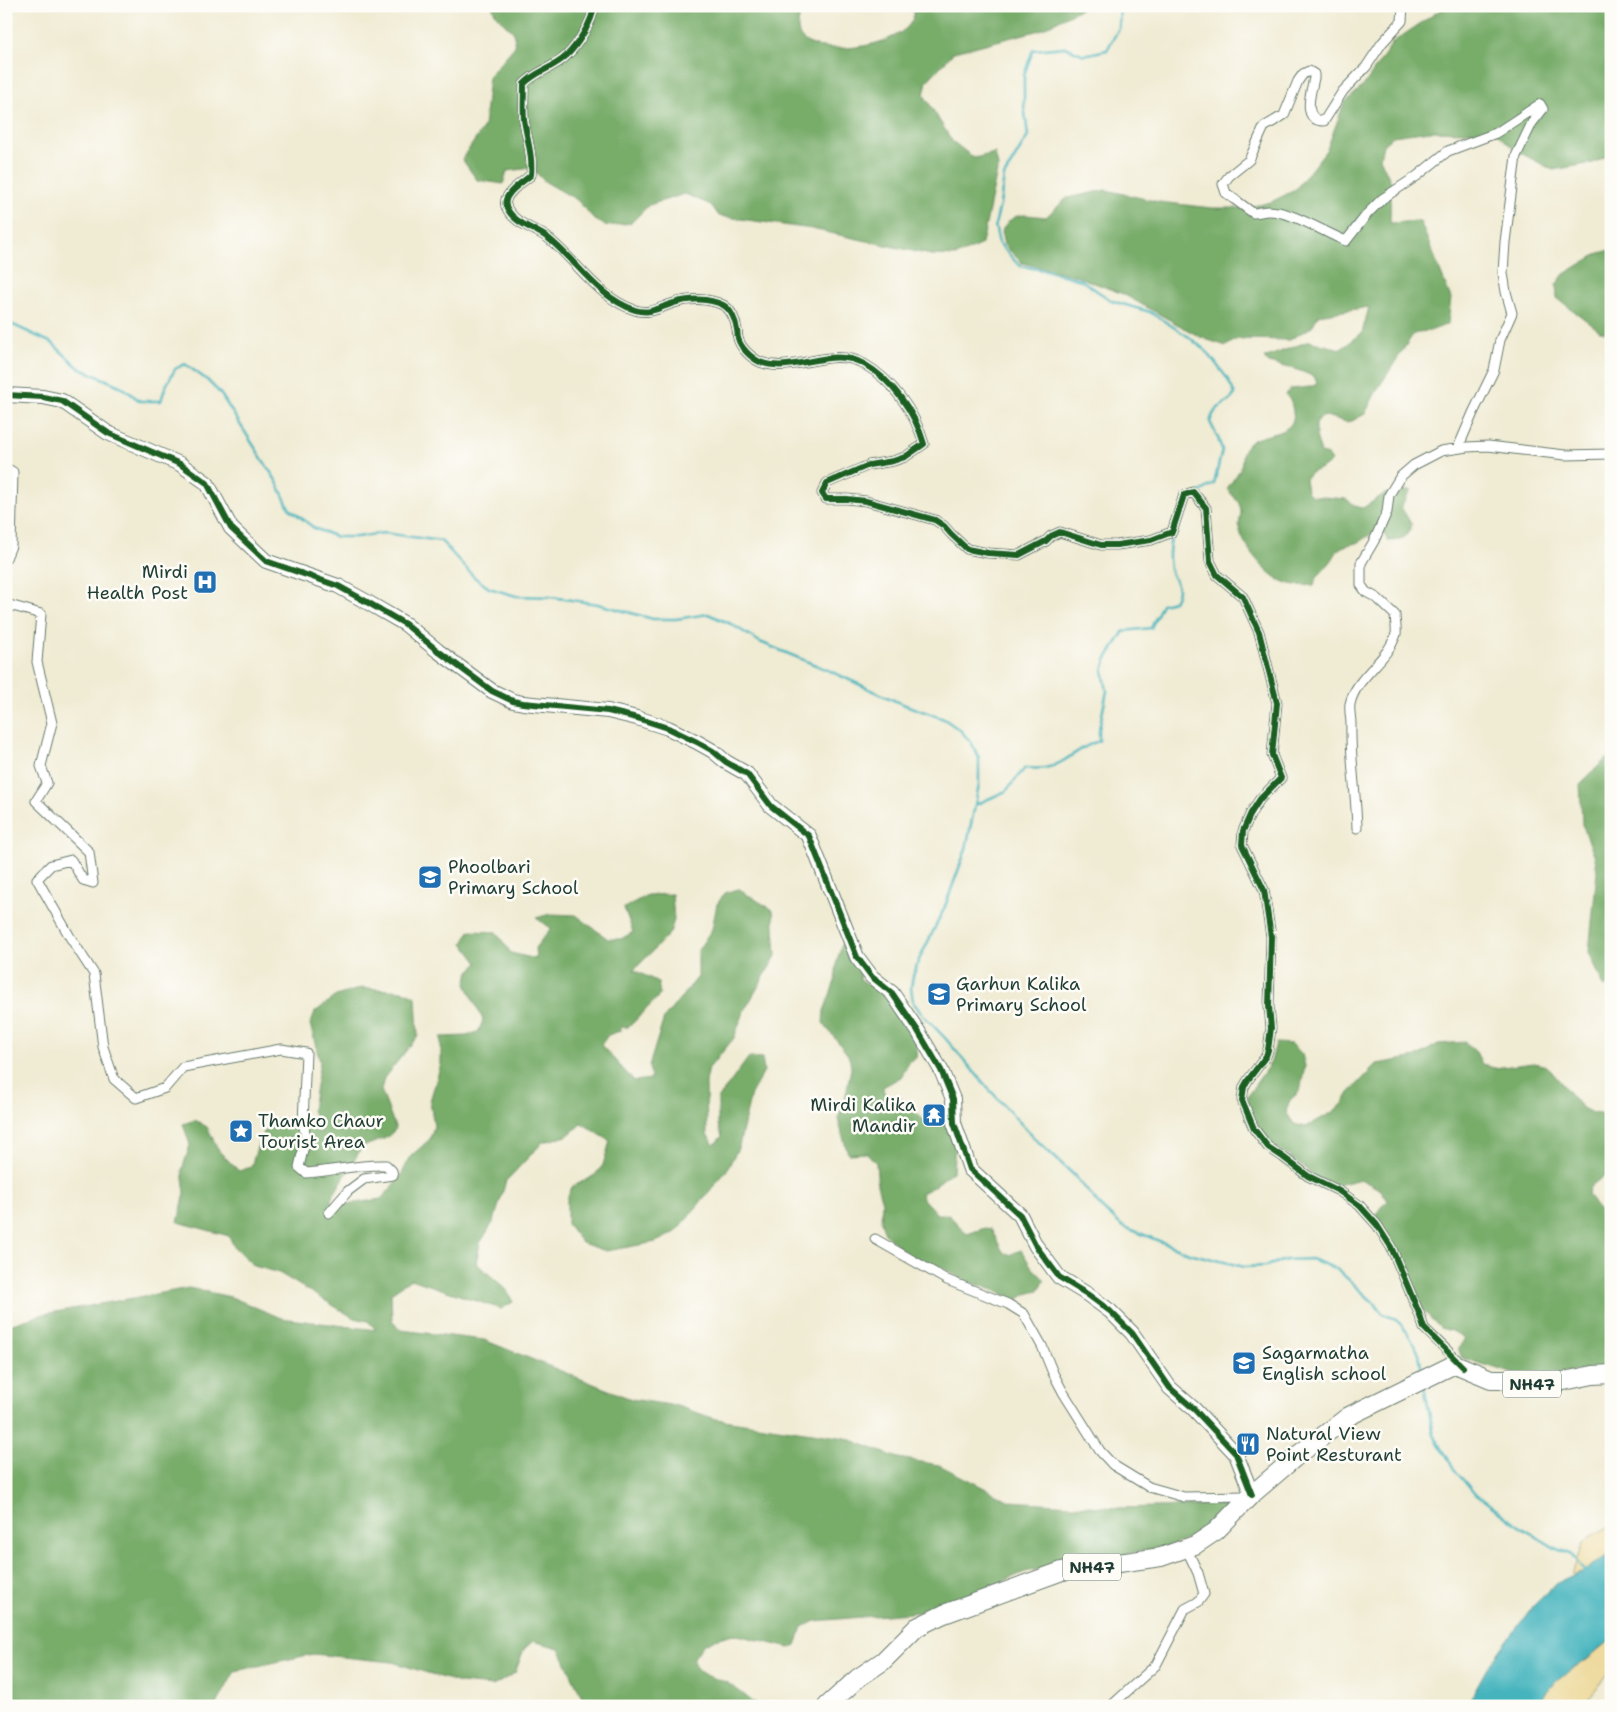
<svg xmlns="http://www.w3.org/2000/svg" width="1617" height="1712" font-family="'Shantell Sans',sans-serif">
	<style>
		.forest { fill: #77ac69; stroke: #4b744e }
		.sand { fill: #eeda9e; stroke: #868c69 }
		.water { fill: #45b4bd; stroke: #327878 }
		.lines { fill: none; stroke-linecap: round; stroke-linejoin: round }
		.stream { stroke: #45b4bd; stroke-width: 2.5 }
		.street-casing { stroke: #687a6c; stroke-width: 11 }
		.secondary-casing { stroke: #687a6c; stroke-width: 16 }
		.highway-casing { stroke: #687a6c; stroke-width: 20 }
		.street { stroke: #fff; stroke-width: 9 }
		.secondary { stroke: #fff; stroke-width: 14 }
		.highway { stroke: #fff; stroke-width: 18 }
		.cycleway-casing { stroke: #fdfcf7; stroke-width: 9 }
		.cycleway { stroke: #1b5e20; stroke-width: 6 }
		.labels { text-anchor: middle; stroke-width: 5; stroke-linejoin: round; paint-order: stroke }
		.shield { fill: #fdfcf7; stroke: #62766e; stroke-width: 1 }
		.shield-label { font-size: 16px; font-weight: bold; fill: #1f3d34 }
		.poi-label { font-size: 18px; fill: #1f3d34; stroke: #fdfcf7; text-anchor: start }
	</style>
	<rect width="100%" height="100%" fill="#fdfcf7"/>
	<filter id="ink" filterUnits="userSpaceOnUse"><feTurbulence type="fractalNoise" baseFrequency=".02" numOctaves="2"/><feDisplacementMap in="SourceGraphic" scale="10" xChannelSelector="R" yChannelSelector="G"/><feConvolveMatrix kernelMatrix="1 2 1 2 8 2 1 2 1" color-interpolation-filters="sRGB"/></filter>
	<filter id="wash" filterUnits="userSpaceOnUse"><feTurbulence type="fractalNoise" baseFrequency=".0096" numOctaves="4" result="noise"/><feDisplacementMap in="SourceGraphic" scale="20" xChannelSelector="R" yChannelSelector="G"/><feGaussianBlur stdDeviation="1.12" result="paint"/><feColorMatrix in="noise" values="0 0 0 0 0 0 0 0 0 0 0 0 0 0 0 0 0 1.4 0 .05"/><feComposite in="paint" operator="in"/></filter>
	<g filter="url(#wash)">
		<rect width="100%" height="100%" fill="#f0ebd3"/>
		<path class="forest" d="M492,6H803C800,16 795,26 800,36C815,61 925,46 913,6H1086L1040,30L954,52L927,81L924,95L952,141L974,158L995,153L998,166L982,244L956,256L931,255L812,229L719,216L711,205L685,194L649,205L631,223L607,226L595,220L577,200L544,181L532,168L507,171L503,184L477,180L462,159L484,127L489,76L515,46L514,33L496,15Z
			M1446,6H1611V154L1593,163L1553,170L1515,150L1496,133L1430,131L1393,136L1383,145L1380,158L1391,182L1390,223L1420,221L1451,298L1448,324L1430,331L1417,332L1412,336L1377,390L1365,414L1352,421L1346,422L1326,416L1320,418L1316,423V436L1321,453L1328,455L1332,461C1324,470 1311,469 1305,479L1307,491L1312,496L1346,499L1357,507L1363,508L1384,494L1411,490L1401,507L1412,525C1405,539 1404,540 1388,541C1380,522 1368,538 1356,543C1350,545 1343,545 1338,550C1336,553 1334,557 1332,560C1325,570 1317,574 1314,585C1303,586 1294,586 1284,582C1267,576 1241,544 1239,527C1239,522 1241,516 1241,511C1241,503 1232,495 1227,489C1231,482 1239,473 1241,466C1244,455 1239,455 1248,444C1258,432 1298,437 1293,412C1292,405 1291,400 1286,395L1290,389L1310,387L1317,384L1315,378C1301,369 1284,367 1268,363L1264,358L1309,341L1341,349L1362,333L1369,307L1318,315L1312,327L1289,340L1237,339L1226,346L1202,338L1123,294L1076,276L1022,263L1004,245L1001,232C1014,210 1023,215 1046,217L1067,198L1106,190L1159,202L1212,208H1245L1271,202L1295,190L1327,149L1344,103L1364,85L1393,42Z
			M1611,250V334L1600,331L1557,298L1556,285L1564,274L1599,253Z
			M1611,754V984L1604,987L1589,952L1597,871L1595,858L1582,823L1580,784Z
			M738,889L773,910L776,956L743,1013L734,1038L709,1068L706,1082L707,1134L714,1145L722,1136L718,1125V1099L749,1057L762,1058L764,1071L751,1094L739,1146L727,1170L676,1232L656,1242L606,1251L582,1243L567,1224V1199L572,1187L595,1175L603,1165L610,1141L580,1122L581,1124L567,1136L543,1142L506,1181L494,1221L480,1243L476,1263L506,1289L513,1302L501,1309L411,1279L391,1293L392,1320L401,1330L484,1340L631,1399L677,1406L716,1419L846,1438L898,1458L939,1465L1010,1501L1118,1508L1229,1505L1225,1517L1204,1532L1174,1545L1025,1572L933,1611L815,1621L803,1627L796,1645L790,1648L733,1634L715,1639L703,1645L693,1659C696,1678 716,1676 729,1684C739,1690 749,1699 758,1706H586L559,1648L533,1641L524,1649L515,1673L493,1686L460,1683L392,1662L313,1654L235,1671L216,1706H6V1326L44,1314L189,1288L231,1297L281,1318L376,1330L368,1321L354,1318L279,1273L254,1266L234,1247L229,1236L178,1222L185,1193L182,1170L190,1145L183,1124L195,1120L207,1127L219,1151L239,1171L251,1167C257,1150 263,1113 289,1120C300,1123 311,1129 322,1133L312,1110L320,1062L310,1024L315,1012L336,996L362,988L404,991L416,997L418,1036L384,1078L381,1090L396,1129L386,1138L362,1147L330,1201L342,1205L381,1199L399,1179L411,1156L430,1139L434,1126L430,1101L441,1064V1037L467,1036L479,1031L483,1020L466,984L469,971L478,963L463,943L470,931L496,932L511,953L536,959L535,948L551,928L536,918L550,914L576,915L608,939H621L633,932L624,908L647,895L672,894L674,920L670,933L634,970L658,982L660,995L629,1027H621L620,1031L608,1035L601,1045L634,1081L651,1079L649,1066L664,1018L698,977V950L712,929L717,904L725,893Z
			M844,937L861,969L860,979L881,993L894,1006L917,1045L916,1058L910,1061L901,1077L883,1087L884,1093L902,1099L929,1125L947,1120L955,1146L953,1171L933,1187L921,1193L923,1199L937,1214L949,1215L967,1234L985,1228L991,1229L1003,1252L1009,1255L1021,1250L1031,1266L1045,1280L1038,1291L1026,1294L1016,1301L1005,1294L964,1280L941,1267L908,1255L885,1234L881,1222L882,1202L878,1189L876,1163L867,1153L848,1154L838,1119L846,1095L851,1068L850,1061L848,1055L823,1023L824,1011L835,981L837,961Z
			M1465,1042L1476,1052L1482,1064L1494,1068L1534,1063L1547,1066L1581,1107L1592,1113L1606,1115L1611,1109V1170L1590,1187L1588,1193C1593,1204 1599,1213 1611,1217V1369L1518,1375L1462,1358L1458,1348L1464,1340L1463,1337L1452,1331L1440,1328L1422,1309L1394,1245L1376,1218L1377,1212L1388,1201L1381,1190L1360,1179L1339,1185L1319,1179L1267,1140L1250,1111L1248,1105V1095L1271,1062L1276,1043L1292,1044L1302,1054L1305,1066L1300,1091L1290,1100L1286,1112L1294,1124L1306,1127L1331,1113L1342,1105L1349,1093L1377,1064L1416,1057L1438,1044Z"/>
		<path class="sand" d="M1611,1526V1555L1584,1571L1572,1575L1582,1544L1591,1536Z
			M1611,1639V1671L1583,1706H1536L1559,1678L1588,1658Z"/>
		<path class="water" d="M1611,1555V1639L1588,1658L1559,1678L1536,1706H1466L1487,1668L1532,1607L1556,1584L1584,1571Z"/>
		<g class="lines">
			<path class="stream" d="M1120,6L1119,28L1107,50L1084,55L1065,47L1033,50L1024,75V105L1028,136L1004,176L1000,205L995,225L999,243L1015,261L1021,266L1049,271L1081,280L1112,301L1150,312L1189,337L1207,352L1227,378L1235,394C1226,408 1216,402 1210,422L1218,438L1222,450L1214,484L1198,493
				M6,324L9,323L52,343L79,368L122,387L140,401H161L165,388L175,369L185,364L207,380L220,393L277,482L289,508L314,528L337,537H357L384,533L441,541L474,577L489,588L516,596L551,597L598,604L653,619H676L708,614L731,624L760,642L830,671L900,703L944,719L960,730L971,742L979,758V785L966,849L944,909L918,962L913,976L911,987L913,1002L922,1014L945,1038L988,1088L1036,1140L1075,1176L1100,1206L1122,1226L1189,1253L1244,1267L1265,1266L1286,1260L1311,1259L1337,1269L1374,1303L1383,1314L1396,1319L1407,1332L1419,1353L1422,1373
				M1183,510L1194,497
				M975,805L1006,791L1025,768C1031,768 1039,769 1045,768C1065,765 1079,746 1099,741V729L1107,691L1103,670L1106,660L1124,631L1151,628L1162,604L1174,601C1184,585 1172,581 1170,568C1168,559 1169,544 1172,536
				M1424,1386L1434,1435L1454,1469L1474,1493L1516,1524L1555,1548L1571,1554L1586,1573"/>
		</g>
	</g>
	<g filter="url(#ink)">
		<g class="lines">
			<g class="street-casing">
				<path id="street" d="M594,6C593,21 577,46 566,56C554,68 536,71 524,84C524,95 523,108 524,120C527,139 533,156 531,175C523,182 502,194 506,206C513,224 535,228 548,238C577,261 598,298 635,310C650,315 660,307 674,303C689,298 709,298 723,305C731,309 736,321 737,330C738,333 737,335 738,338C740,347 751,358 760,362C794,375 831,345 864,364C892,380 915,412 924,444L905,457L893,461L869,465L827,483L822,493L826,499H847L866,501L935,520L944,526L951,534L967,549L988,553L1019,555L1046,541L1051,536L1060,532L1101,545H1117L1151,540L1172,532L1184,495L1193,492L1206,508L1210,561L1217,575L1243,597L1259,632L1277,703L1272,755L1281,778L1260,799L1251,813L1243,831L1242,845L1264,890L1271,937L1269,1006L1271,1028L1268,1050L1266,1056L1248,1080L1244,1087L1242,1100L1254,1129L1268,1147L1283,1157L1308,1176L1339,1191L1359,1205L1377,1225L1391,1247L1419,1313L1424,1328L1460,1363
					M1403,6L1402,21L1382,43L1366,67L1343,91L1324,121C1301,121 1311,92 1314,78V74L1309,71L1303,74L1298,81L1284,115L1264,127L1249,160L1229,176L1223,184L1226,193L1253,213C1258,213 1263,211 1268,211C1292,211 1323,232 1346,241L1368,213L1382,199L1417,176L1448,151L1496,133L1540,104L1543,109L1532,123L1516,156L1505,242L1503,273L1506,292L1512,313L1500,340L1494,370L1473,413L1458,448
					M6,468L13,472L11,546L6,558
					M6,604L41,614L37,662L52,723L41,766L47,783L36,801L89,852L93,883L83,880L71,860L51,865L37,879L70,937L94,974L103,1047L114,1079L136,1098L165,1088L183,1067L281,1049L306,1053L303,1123L306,1137L299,1167L306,1173C333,1171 359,1164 386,1165L392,1171L393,1175L364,1179L348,1191L329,1213
					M1357,828C1356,793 1350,758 1351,724C1351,717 1349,711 1350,704C1356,676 1387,662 1396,634C1397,629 1395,621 1395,615L1377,598L1366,592L1361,585V563L1374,541L1387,512L1389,495L1400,477L1414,465L1441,451L1467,447L1488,446L1565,455L1611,454
					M875,1239L947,1280L1008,1304L1024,1314L1042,1346L1053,1373L1063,1392L1100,1451L1113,1465L1149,1487L1184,1497L1247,1496
					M1111,1706L1156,1665L1185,1609L1198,1602L1204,1594L1198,1573L1186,1548"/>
			</g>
			<g class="secondary-casing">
				<path id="secondary" d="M6,395L43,397L62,401L108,433L180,464L207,483L231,528L266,561L338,586L367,602L405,624L438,651L492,691L513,701L523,703L608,711L637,718L668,728L697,742L713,751L726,762L747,774L771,806L809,836L857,957L872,977L892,993L918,1031L941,1070L953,1099L954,1123L970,1169L1020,1215L1036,1246L1059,1277L1087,1294L1110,1311L1132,1333L1170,1388L1194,1409L1236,1454L1252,1495"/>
			</g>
			<g class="highway-casing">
				<path id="highway" d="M827,1706L858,1678L883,1661L917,1627L944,1614L1062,1571L1161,1557L1195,1545L1216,1531L1250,1496L1298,1455L1349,1416L1455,1364L1491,1379H1507L1524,1384L1554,1383L1593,1375L1611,1374"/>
			</g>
			<use href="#street" class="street"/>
			<use href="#secondary" class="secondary"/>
			<use href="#highway" class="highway"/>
			<g class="cycleway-casing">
				<path id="cycleway" d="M594,6C593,21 577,46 566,56C554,68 536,71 524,84C524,95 523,108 524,120C527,139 533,156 531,175C523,182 502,194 506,206C513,224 535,228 548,238C577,261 598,298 635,310C650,315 660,307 674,303C689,298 709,298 723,305C731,309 736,321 737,330C738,333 737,335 738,338C740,347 751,358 760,362C794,375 831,345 864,364C892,380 915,412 924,444L905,457L893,461L869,465L827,483L822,493L826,499H847L866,501L935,520L944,526L951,534L967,549L988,553L1019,555L1046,541L1051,536L1060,532L1101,545H1117L1151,540L1172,532L1184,495L1193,492L1206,508L1210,561L1217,575L1243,597L1259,632L1277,703L1272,755L1281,778L1260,799L1251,813L1243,831L1242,845L1264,890L1271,937L1269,1006L1271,1028L1268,1050L1266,1056L1248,1080L1244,1087L1242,1100L1254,1129L1268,1147L1283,1157L1308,1176L1339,1191L1359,1205L1377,1225L1391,1247L1419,1313L1424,1328L1463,1367
					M6,395L43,397L62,401L108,433L180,464L207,483L231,528L266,561L338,586L367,602L405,624L438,651L492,691L513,701L523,703L608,711L637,718L668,728L697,742L713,751L726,762L747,774L771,806L809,836L857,957L872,977L892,993L918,1031L941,1070L953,1099L954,1123L970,1169L1020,1215L1036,1246L1059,1277L1087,1294L1110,1311L1132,1333L1170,1388L1194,1409L1236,1454L1252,1495"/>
			</g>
			<use href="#cycleway" class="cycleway"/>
		</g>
	</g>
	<defs>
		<g id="hospital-square" transform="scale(1.25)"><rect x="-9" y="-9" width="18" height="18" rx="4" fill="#1f6fb2" stroke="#fdfcf7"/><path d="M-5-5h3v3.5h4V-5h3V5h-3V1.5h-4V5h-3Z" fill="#fff"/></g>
		<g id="school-square" transform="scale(1.25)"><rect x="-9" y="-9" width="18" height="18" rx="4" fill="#1f6fb2" stroke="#fdfcf7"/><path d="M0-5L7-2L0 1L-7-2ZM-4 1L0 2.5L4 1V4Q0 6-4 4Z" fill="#fff"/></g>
		<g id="temple-square" transform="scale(1.25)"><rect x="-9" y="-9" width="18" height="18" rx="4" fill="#1f6fb2" stroke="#fdfcf7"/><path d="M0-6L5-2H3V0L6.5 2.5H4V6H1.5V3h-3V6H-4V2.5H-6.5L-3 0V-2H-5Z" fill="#fff"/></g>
		<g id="sight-square" transform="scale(1.25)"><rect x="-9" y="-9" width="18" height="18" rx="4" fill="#1f6fb2" stroke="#fdfcf7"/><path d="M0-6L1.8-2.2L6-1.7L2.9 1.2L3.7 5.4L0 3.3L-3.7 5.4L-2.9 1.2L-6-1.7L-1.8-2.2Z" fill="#fff"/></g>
		<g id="restaurant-square" transform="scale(1.25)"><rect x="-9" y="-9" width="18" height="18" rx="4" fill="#1f6fb2" stroke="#fdfcf7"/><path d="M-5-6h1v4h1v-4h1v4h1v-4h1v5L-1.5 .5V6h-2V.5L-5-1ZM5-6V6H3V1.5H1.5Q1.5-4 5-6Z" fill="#fff"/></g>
	</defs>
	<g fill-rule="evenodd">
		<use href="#hospital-square" x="205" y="582"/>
		<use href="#school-square" x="430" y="877"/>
		<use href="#school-square" x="939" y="994"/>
		<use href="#temple-square" x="934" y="1115"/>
		<use href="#sight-square" x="241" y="1131"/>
		<use href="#school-square" x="1244" y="1363"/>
		<use href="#restaurant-square" x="1248" y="1444"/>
	</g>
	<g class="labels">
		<g class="shield">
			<rect x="1503" y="1370.5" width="58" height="27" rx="4"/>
			<rect x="1063" y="1553.5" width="58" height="27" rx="4"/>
		</g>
		<g class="shield-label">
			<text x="1532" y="1390">NH47</text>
			<text x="1092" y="1573">NH47</text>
		</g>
		<g class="poi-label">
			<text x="188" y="578" text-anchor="end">Mirdi<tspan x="188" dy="21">Health Post</tspan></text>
			<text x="448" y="873">Phoolbari<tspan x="448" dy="21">Primary School</tspan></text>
			<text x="956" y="990">Garhun Kalika<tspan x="956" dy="21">Primary School</tspan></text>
			<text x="916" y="1111" text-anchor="end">Mirdi Kalika<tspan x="916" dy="21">Mandir</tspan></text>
			<text x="258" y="1127">Thamko Chaur<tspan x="258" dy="21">Tourist Area</tspan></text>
			<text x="1262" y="1359">Sagarmatha<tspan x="1262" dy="21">English school</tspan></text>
			<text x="1266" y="1440">Natural View<tspan x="1266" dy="21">Point Resturant</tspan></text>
		</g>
	</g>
	<rect width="1617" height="1712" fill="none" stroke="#fdfcf7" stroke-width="25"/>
</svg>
